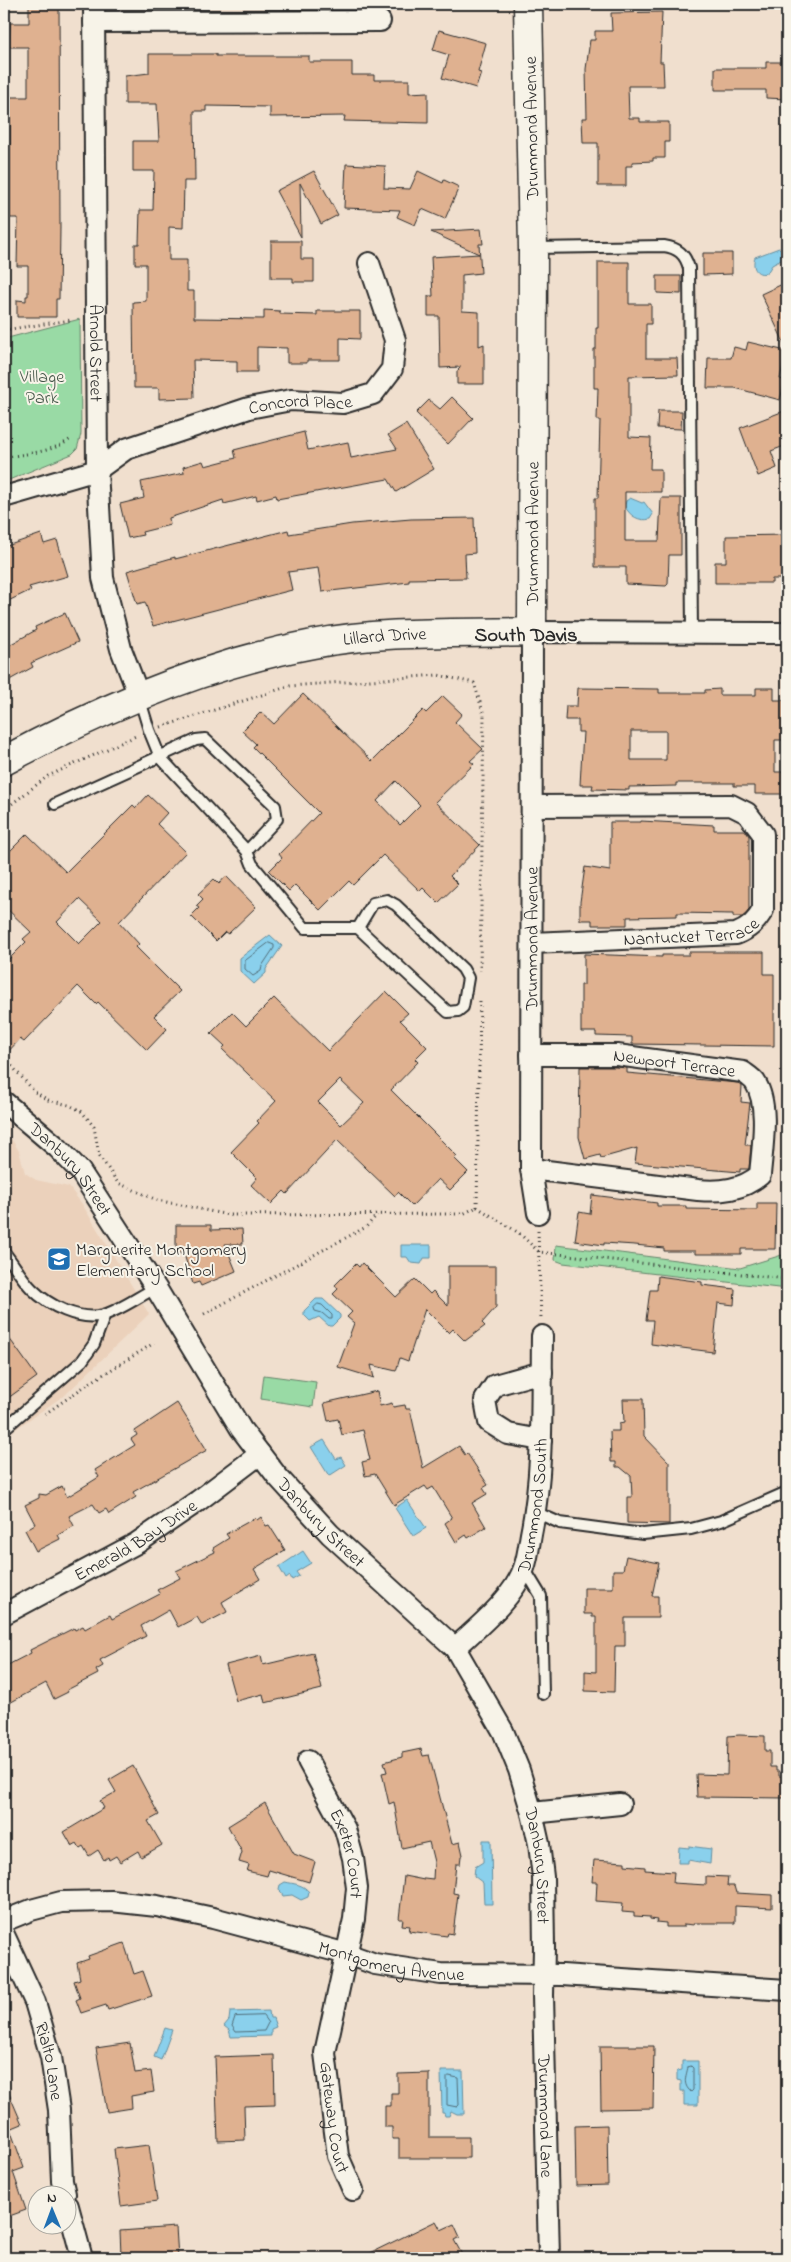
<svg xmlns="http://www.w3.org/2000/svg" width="791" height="2262" font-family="'Indie Flower',sans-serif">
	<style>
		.built { fill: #ebd1bb }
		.green { fill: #99daa5; stroke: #628268 }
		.water { fill: #8ad0ec; stroke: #648e9f }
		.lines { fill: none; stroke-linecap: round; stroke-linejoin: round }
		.shore { stroke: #516d78; stroke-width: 1 }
		.building { fill: #dfb190; stroke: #2b2b2b; fill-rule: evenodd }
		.lane-casing { stroke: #2b2b2b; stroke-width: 14 }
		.street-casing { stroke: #2b2b2b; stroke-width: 24 }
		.secondary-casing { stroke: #2b2b2b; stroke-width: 31 }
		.path { stroke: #2b2b2b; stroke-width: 3; stroke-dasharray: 1 4; stroke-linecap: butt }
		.lane { stroke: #f7f3e8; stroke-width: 10 }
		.street { stroke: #f7f3e8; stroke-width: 20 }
		.secondary { stroke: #f7f3e8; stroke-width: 28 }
		.labels { text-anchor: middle; stroke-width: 4; stroke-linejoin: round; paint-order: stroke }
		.street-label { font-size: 18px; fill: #2b2b2b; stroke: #f7f3e8 }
		.park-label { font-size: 18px; fill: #46574a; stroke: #f7f3e8 }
		.poi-label { font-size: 18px; fill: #2b2b2b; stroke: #f7f3e8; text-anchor: start }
		.quarter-label { font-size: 20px; font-weight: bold; fill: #2b2b2b; stroke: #f7f3e8 }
	</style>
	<rect width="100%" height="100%" fill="#f0dfce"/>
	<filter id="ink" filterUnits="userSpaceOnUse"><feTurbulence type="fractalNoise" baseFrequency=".02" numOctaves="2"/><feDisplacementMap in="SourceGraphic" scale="10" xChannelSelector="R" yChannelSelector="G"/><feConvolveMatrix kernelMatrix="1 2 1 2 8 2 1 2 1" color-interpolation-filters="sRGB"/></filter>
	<g filter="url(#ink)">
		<path class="built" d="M4,1134L12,1140L19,1151L25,1173L36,1180L69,1187L82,1204L149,1314L66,1394L4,1437Z"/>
		<path class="green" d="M80,319L81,434L77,449L72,454L4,482V339Z
			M556,1245L740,1268L782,1255L787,1256V1289L563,1263L555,1260Z
			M264,1375L316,1382L313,1407L261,1399Z"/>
		<path class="water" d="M779,248L782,249L783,259L772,265L767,273C755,276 752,266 755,257Z
			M630,498L642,503L644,502L653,514L650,519C640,522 629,516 625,506L626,501Z
			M270,935L282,946L266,969V973L254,984L240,971V958Z
			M401,1245H431V1258H424L421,1264L411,1263L407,1257H401Z
			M316,1299H323L340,1315V1318L332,1326H329L319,1317L310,1321L304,1315V1311Z
			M324,1440L336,1459L341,1457L346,1465L329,1476L311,1447Z
			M407,1500L426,1528L413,1536L395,1508Z
			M303,1551L311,1563L296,1572L299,1576L292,1580L290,1576L286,1579L279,1567Z
			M483,1840H491L492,1904H484L483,1883L474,1876L475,1867L483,1862Z
			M689,1846L711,1849L710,1864L688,1860V1863H678L679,1847L689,1848Z
			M285,1882C294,1884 303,1884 309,1892L308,1897L301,1900L292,1895L283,1896L279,1889L280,1885Z
			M269,2011L270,2018H273L276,2027L271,2029V2036L231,2037L229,2030L224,2026L229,2020L230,2012Z
			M165,2028L172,2030L161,2060L154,2057Z
			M682,2061H698V2105H684V2091H681V2081L677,2080V2071L682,2070Z
			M441,2071H463L464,2114H457L451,2111L449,2116H445L444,2113H442Z"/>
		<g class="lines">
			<path class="shore" d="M269,943L274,945V948L262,966L261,971L253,976L245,969V961Z
				M318,1304L322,1305L332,1315V1319H329L322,1313L315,1311L314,1308Z
				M263,2016L268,2023L264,2031L236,2032L232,2026L235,2017Z
				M688,2067L691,2066L693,2068V2090L691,2092C682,2084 686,2077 688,2067Z
				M449,2076L458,2078L459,2105L457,2107L447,2105V2078Z"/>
		</g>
		<path class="building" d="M29,4H59L60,227L59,299H56V317H17V300L26,301V296H28V266H17L18,218H10V97H28V47H9L10,23H29Z
			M662,12L660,62H663L664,86H628L629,118H640V122H669V142H665V158H653V161L632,162V166H626V186H598V143H583L582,118H587L586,69L590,40H595V31H612L611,13Z
			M439,30L486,43L478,72L481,73L476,88L442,78L449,55L433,50Z
			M149,54H216V56H309V62H352V75H374V80H409V93L428,92V123L344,121L345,116L270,117V107L206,106V111H194L195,181H184L183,228L169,227V260H187V291H194V318L264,319V310L280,311V314L317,315V311H360V339L340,338V360H307V363H287V348L257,347V372H237V361L193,360L194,398L159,399V388H134L133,302L146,301V264H135V244H139L140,210H153L154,171H133V141H159L157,104H125V76L149,73Z
			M766,62H787V99L766,98V90H715V68H766Z
			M346,164L385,166L384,188L410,189L418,171L443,183L444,180L459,187L445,219L422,209L415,225L397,217L400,210L344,208Z
			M314,171L338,215L321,224L300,183L301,237L276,191Z
			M481,229L483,244H479L481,273L462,275V311L479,312V346L484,344V384H457V371L461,367L440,368L439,316H428V296H433L431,257L479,254L431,232Z
			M271,241H301V259H314V282H293V278H271Z
			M703,253H732V274L703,275Z
			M598,262H629V304H651V324H646V358H677L678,375L629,376V437L651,438L650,469H661V492H625V541H659L661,498H681V555H669L668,584L666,586L626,584V567H595V498H598L600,420H597L598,388H594V349H596V328H598Z
			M657,276H681V294L657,293Z
			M787,282V349L761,294Z
			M748,342L786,351L780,379L785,380L780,400L735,388H707L708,358H731L734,347L746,350Z
			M452,397L473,418L448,444L416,413L429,400L440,409Z
			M658,411H682L681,429L657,428Z
			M784,411L787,420V445L771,451L777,468L758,476L740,428Z
			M406,424L434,469L396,492L388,479L277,499L276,495L257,500L256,496L224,504L223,500L169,518L170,525L142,532L143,535L128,538L120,504L144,498L141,482L184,473L183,467L203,461L205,466L236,458L234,450L304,432L308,450L348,442L351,458L397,449L388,435Z
			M474,518L475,553L465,554L466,578L409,579V582L322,592L318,568L288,572L292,590L153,626L145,602L137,604L127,571L175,557V559L288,530L289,534L352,524L411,519Z
			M41,534L44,544L57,540L68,576L29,587L31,590L4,603V547Z
			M787,535V579H772V583H715V562H726V536Z
			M65,613L78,642L31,663L33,667L4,683V648L36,630L35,627Z
			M578,688L659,689V693H705V690L720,689V695H756V688H774V700H787V740H775V772H787V794H755V786H734V783H676V786L629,787V790L592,789L593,785H580L583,732H578V720H565L566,706H577ZM631,731H666V760H631Z
			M303,694L372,761L423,710L426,713L443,696L462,714L455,722L483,749L470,761L474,764L435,802L480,845L450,876L458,884L438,903L423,888L420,891L383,855L353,885L349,881L320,910L295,885L289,891L269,871L282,858L279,854L319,813L253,747L256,744L242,731L261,712L274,724ZM396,781L420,805L400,825L377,801Z
			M148,795L167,813L157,824L186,852L119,922L139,944L136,947L180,991L154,1016L167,1029L147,1050L98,1002L96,1004L78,986L24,1042L20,1039L4,1056V964L26,942L23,939L31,932L4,906V857L27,834L66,872L133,805L136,808ZM79,899L102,921L79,944L57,922Z
			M641,821L714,825V830H745L749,836V910L746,914L742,917H733V914L677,913V916L627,917V925H592V920H580V902L585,867L610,871V822H641Z
			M226,876L256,907L228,934L225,932L216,941L191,916L199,908L196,906L203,899L198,894L214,879L219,884Z
			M689,952H764V974H774V1046L632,1044V1037L596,1036V1032H581V985H584V954L662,957V955H689Z
			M386,991L408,1013L400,1020L427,1047L415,1059L418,1062L391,1090L457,1156L454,1158L468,1172L450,1190L438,1179L412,1206L398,1192L395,1196L337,1140L287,1194L284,1191L271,1204L251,1185L257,1178L231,1152L259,1123L257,1121L276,1101L222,1049L225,1046L211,1033L232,1012L246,1026L274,998L328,1051ZM340,1080L364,1103L341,1125L318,1102Z
			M580,1067H616L627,1068V1073L738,1083L742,1086L741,1102L750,1103L745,1145H751L749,1169H740V1172L635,1163L637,1148L601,1158L600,1155L585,1159L579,1137Z
			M592,1195L657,1203V1206H686V1209L757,1210V1203H776L775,1249H741V1254H695V1251H664V1248L635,1245L604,1243V1245L575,1241L579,1212L590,1214Z
			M176,1225H211V1230L242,1229L243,1244H225L236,1271L201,1286L199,1282L193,1284L184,1254H180V1251H176Z
			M362,1263L396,1297L415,1279L430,1294L433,1291L448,1306V1266H496V1307L482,1323L485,1326L465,1341L453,1329L449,1333L425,1309L408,1361L400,1358L396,1371L371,1365L374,1378L338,1367L354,1323L347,1317L352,1312L333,1294L338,1289L335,1285L356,1264L359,1267Z
			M658,1276L702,1282V1285L735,1289L734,1305L718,1303L713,1352L651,1344L653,1320H646L650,1290H657Z
			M4,1331L37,1377L4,1401Z
			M377,1391L380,1406L392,1403L393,1407L405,1405L406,1409H410L423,1468L459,1446L465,1455L467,1453L488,1485L483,1488L487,1494L472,1503L486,1527L468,1538L466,1535L456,1542L445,1523L452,1518L433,1487L428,1490L425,1486L394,1505L375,1474L365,1476L362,1462L370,1460L363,1430L342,1435L338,1419L328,1421L324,1403Z
			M623,1399H643L644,1436L669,1462V1524L627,1523V1497H632L631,1476L620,1467H616V1462H611L610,1431H619V1424L624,1423Z
			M177,1403L207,1450L133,1492L136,1497L109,1514L106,1509L99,1513L93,1504L69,1516L74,1526L58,1535L60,1539L36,1551L25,1530L35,1524L25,1505L39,1498V1494L46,1495L62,1486L67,1497L99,1477L95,1470L135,1445L131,1439L137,1435L135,1431Z
			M261,1517L266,1526L269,1525L285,1550L254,1569L260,1579L222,1602L227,1612L202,1625L197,1617L178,1627L169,1610L141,1626L146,1636L100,1660L103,1666L96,1670L98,1674L67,1690L68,1692L54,1699L46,1683L4,1706V1667L31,1653L30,1650L74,1628L75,1630L83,1626L85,1629L110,1615L112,1619L160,1594L157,1590L180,1578L176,1571L215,1552L213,1548L229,1538L226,1534L255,1518L257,1520Z
			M626,1556L659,1563L652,1596H658V1618H625V1646H615L614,1692L585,1691V1671L596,1672V1617H592V1614H584V1588H613V1570H623Z
			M313,1653L322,1689L265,1703L263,1694L236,1701L226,1665L261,1656L263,1665Z
			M739,1735L765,1736V1751H770V1767H776V1771H779V1776L787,1777V1798L697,1797L696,1774L727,1775L728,1736Z
			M421,1749L423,1756L429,1755L452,1844L460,1842L463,1855L461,1856L460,1864H456L453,1893L458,1894L453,1934L448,1933L447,1936L409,1931L410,1926L402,1925L403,1919H399L404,1876L424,1880V1878L433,1879L434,1862L429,1842L402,1848L394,1802L389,1804L382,1773L387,1772L384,1762L402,1757V1753Z
			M133,1766L159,1815L148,1821L162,1845L141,1857L138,1851L120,1862L116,1856L109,1860L108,1857L104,1860L98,1850L89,1856L83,1846L80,1848L77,1843L72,1846L64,1832L104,1808L100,1801L116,1792L109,1780Z
			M265,1803L294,1854L315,1862L309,1882L269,1870L267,1876L247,1871L249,1865L239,1862L242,1852L228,1826Z
			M594,1860L625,1862V1865L645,1867V1870L674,1872L673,1883L706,1885V1876L728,1877L727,1886H734L736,1893L772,1895V1908L735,1906V1923H694V1925L684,1924V1927H666V1923L656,1922L657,1920L650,1919V1917L634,1916V1913L622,1912L623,1903L596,1901L597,1882H592Z
			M124,1943L134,1974L143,1971L152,1996L108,2010L106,2005L81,2013L76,2000L80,1998L74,1981L80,1979L77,1963L89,1959L88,1956Z
			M130,2043L135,2073L151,2071L154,2092L131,2096L132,2108L107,2112L96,2048Z
			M600,2046H654L653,2108L601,2109Z
			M274,2055L275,2105L244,2106L245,2140L218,2141L215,2057Z
			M429,2073V2137H469V2158H399V2139H392V2127H385V2106H391V2093H398V2074Z
			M4,2082L22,2124L10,2129L24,2168L13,2172L26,2210L4,2218Z
			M607,2125L608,2185L576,2186L575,2126Z
			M149,2145L157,2201L121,2206L114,2149Z
			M436,2221L441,2230L454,2224L460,2237L454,2240L464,2258H360Z
			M176,2227L178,2258H135V2254L121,2255L120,2231Z"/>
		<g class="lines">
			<g class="lane-casing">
				<path id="lane" d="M534,248L664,246C678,248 685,254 689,268L692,633
					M139,697L149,730L160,757L247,851
					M55,804L196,740L205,739L275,806L277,819L247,851L252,864L305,928H358
					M387,900L396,905L463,969L468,978L463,1007L458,1011L448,1012L358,928L373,903Z
					M4,1252C14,1264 21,1278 32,1289C49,1306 79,1321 103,1315C121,1310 139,1296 156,1288
					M4,1429L82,1361L94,1344L105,1314
					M535,1512L560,1523L643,1534L691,1529L721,1521L787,1492
					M524,1568L541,1596L543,1694"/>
			</g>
			<g class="street-casing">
				<g id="street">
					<path id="s1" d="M94,4L97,470L103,578L121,649L139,696"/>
					<path d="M94,22L380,21"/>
					<path id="s2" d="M4,497L97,470L126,449L249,408L291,400L343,403L373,394L392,369L395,340L369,263"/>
					<path id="s3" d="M532,943L736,934C749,929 756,922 763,910V834L747,813L731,805L532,806"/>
					<path id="s4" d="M531,1055H617L743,1072C747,1075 752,1078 755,1082C770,1105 762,1149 760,1175C742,1190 721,1192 698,1190L531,1169"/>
					<path id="s5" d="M4,1102L58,1148L80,1171L156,1288L241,1429L277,1476L330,1534L455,1648L503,1731L519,1770L532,1813L539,1844L543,1877L544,1948L543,1995L549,2258"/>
					<path id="s6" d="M538,1213L531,1169L532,632L787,633"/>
					<path d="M541,1440L508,1434L489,1422L485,1400L495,1385L542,1372"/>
					<path id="s7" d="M4,1614L137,1543L198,1501L260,1454"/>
					<path id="s8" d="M455,1648C478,1627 514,1598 524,1568C528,1557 529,1545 531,1534C544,1469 541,1402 542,1336"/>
					<path id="s9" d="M308,1761L345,1829L353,1858L357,1888L354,1919L325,2053L338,2156L353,2190"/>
					<path d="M532,1813L620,1804"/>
					<path id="s10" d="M4,1921L31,1910L61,1902L111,1901L157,1906L213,1918L347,1954L375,1964L441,1974L562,1975L787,1990"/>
					<path id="s11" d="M4,1935L35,2002L51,2057L59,2110L62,2181L65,2194"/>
					<path d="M68,2206L82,2258"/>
				</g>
			</g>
			<g class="secondary-casing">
				<g id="secondary">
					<path id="s12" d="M4,761C100,709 205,664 313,644C385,630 459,634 532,632L533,248L528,4"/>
				</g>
			</g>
			<path class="path" d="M4,330L71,320
				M4,452L7,457C30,453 54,452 72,438
				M161,727L290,686L438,675L474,683L484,715L480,971
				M4,810L48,776L138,735
				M4,1060L9,1063L35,1092L48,1100L69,1105L81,1111L88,1119L94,1127L99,1155L118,1183L157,1200L228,1215L463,1214L477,1207
				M477,1207L480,1000
				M477,1207L519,1233L539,1252L787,1279
				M538,1231L541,1319
				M204,1314L366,1227L377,1215
				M45,1414L88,1384L154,1343"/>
			<use href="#lane" class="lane"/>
			<use href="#street" class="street"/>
			<use href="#secondary" class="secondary"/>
		</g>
	</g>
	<defs>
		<g id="school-square" transform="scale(1.25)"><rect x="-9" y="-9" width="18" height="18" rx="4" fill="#1f6fb2" stroke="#f7f3e8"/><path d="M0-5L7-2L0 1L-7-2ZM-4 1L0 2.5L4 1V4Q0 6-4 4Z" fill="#fff"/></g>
	</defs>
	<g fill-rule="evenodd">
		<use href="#school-square" x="59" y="1259"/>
	</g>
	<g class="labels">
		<g class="street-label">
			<text transform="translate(531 128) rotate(-91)" y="6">Drummond Avenue</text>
			<text dy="6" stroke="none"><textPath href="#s1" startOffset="349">Arnold Street</textPath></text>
			<text dy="6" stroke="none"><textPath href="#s2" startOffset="314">Concord Place</textPath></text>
			<text dy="6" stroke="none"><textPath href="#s12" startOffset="650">Drummond Avenue</textPath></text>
			<text dy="6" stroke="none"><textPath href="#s12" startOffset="404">Lillard Drive</textPath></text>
			<text dy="6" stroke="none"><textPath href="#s3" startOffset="160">Nantucket Terrace</textPath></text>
			<text dy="6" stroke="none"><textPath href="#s6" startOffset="275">Drummond Avenue</textPath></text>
			<text dy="6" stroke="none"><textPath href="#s4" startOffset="144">Newport Terrace</textPath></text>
			<text dy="6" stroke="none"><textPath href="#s5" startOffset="95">Danbury Street</textPath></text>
			<text dy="6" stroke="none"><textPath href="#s8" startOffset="170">Drummond South</textPath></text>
			<text dy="6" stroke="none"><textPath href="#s5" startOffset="530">Danbury Street</textPath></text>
			<text dy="6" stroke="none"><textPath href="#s7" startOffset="151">Emerald Bay Drive</textPath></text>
			<text dy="6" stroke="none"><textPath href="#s9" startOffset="102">Exeter Court</textPath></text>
			<text dy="6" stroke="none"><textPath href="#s5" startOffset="950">Danbury Street</textPath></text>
			<text dy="6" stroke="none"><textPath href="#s10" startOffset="398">Montgomery Avenue</textPath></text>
			<text dy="6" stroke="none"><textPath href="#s11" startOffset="135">Rialto Lane</textPath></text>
			<text dy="6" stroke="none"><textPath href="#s9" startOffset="371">Gateway Court</textPath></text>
			<text dy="6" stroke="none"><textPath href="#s5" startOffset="1201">Drummond Lane</textPath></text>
		</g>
		<g class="park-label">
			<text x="42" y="382">Village<tspan x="42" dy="21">Park</tspan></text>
		</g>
		<g class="poi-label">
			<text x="76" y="1255">Marguerite Montgomery<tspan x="76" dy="21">Elementary School</tspan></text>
		</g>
		<g class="quarter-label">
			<text x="526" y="641">South Davis</text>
		</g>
	</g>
	<rect width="791" height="2262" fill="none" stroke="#f7f3e8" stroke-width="20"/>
	<rect x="10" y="10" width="771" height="2242" fill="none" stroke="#2b2b2b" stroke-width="2" filter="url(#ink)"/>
	<g transform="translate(52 2210) rotate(359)"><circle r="24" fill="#f7f3e8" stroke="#a5a39c"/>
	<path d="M0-4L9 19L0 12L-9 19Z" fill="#1f6fb2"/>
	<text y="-8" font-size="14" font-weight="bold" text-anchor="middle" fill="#2b2b2b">N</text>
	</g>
</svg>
